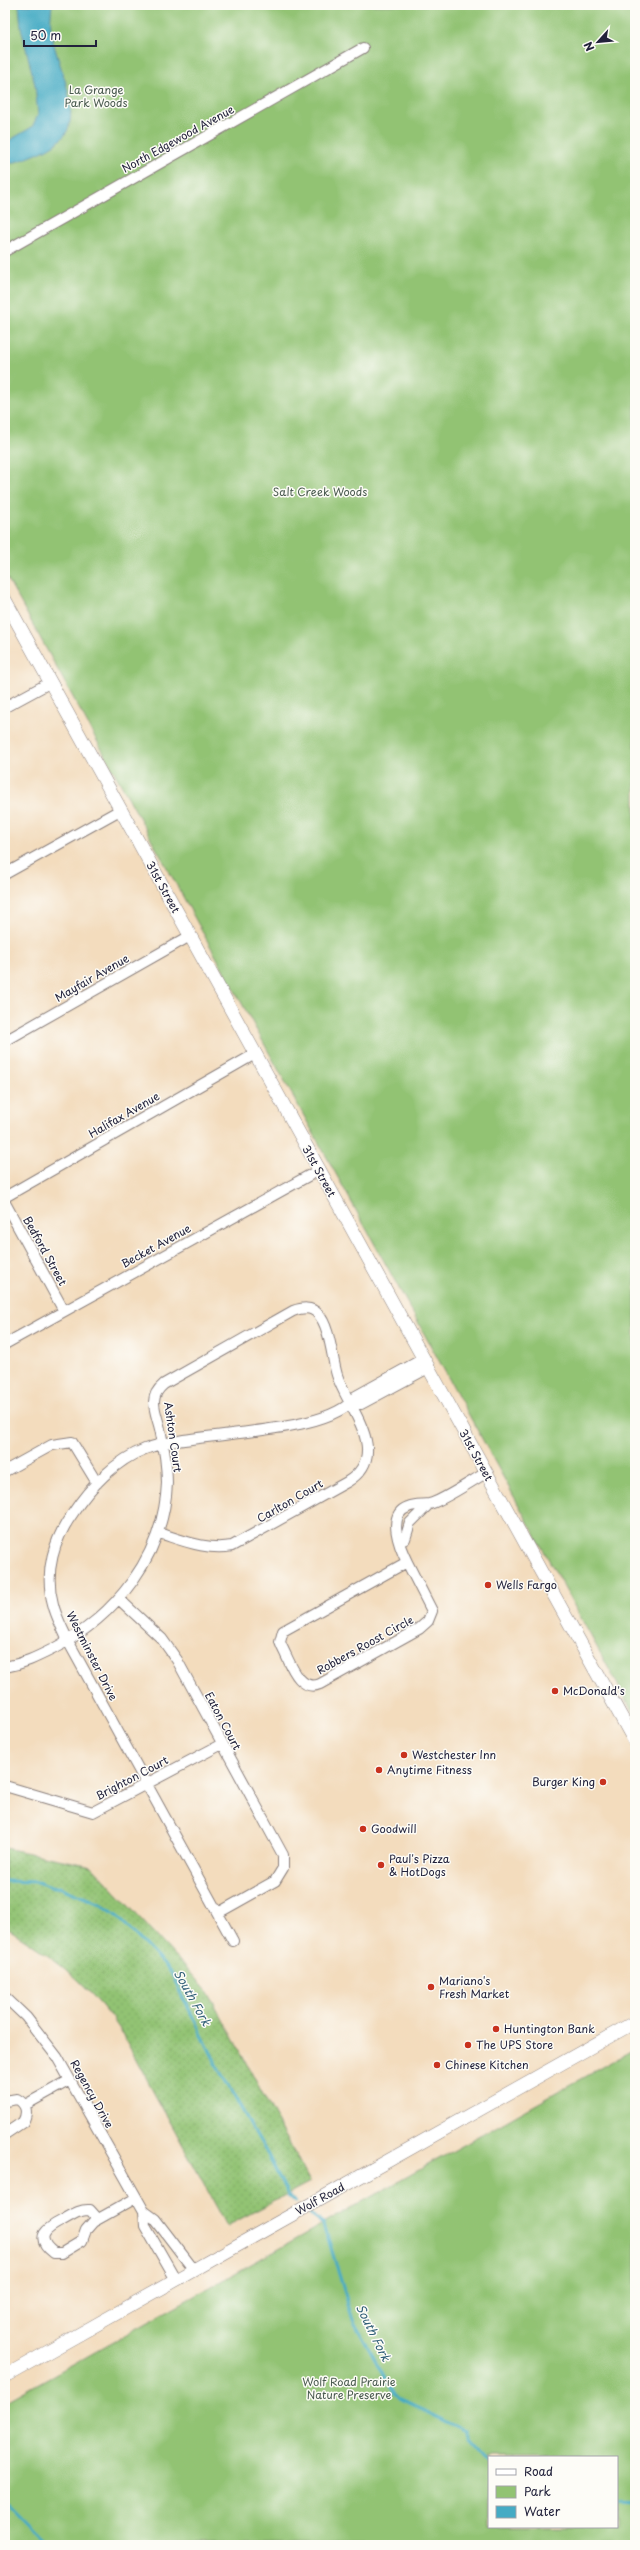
<svg xmlns="http://www.w3.org/2000/svg" width="640" height="2550" font-family="'Playpen Sans',sans-serif">
	<style>
		.grass { fill: url(#grass-dots); stroke: #5a7257 }
		.green { fill: #92c373; stroke: #5a7257; fill-rule: evenodd }
		.water { fill: #45abc4; stroke: #346680 }
		.lines { fill: none; stroke-linecap: round; stroke-linejoin: round }
		.stream { stroke: #45abc4; stroke-width: 3 }
		.minor-casing { stroke: #8a7f7c; stroke-width: 12 }
		.major-casing { stroke: #8a7f7c; stroke-width: 14 }
		.minor { stroke: #fff; stroke-width: 10 }
		.major { stroke: #fff; stroke-width: 13 }
		.poi-dot { fill: #c8321e; stroke: #fdfcf7; stroke-width: 1.5 }
		.labels { text-anchor: middle; stroke-width: 3; stroke-linejoin: round; paint-order: stroke }
		.park-label { font-size: 11px; fill: #495a4f; stroke: #fdfcf7 }
		.street-label { font-size: 11px; fill: #22223b; stroke: #fdfcf7 }
		.poi-label { font-size: 11px; fill: #22223b; stroke: #fdfcf7; text-anchor: start }
		.water-label { font-size: 12px; font-style: italic; fill: #326079; stroke: #fdfcf7 }
	</style>
	<defs>
		<pattern id="grass-dots" width="8" height="8" patternUnits="userSpaceOnUse"><rect width="8" height="8" fill="#92c373"/><path d="M2 2h.1M6 6h.1" fill="none" stroke="#7ea764" stroke-width="1.8" stroke-linecap="round"/></pattern>
	</defs>
	<rect width="100%" height="100%" fill="#fdfcf7"/>
	<filter id="ink" filterUnits="userSpaceOnUse"><feTurbulence type="fractalNoise" baseFrequency=".025" numOctaves="2"/><feDisplacementMap in="SourceGraphic" scale="8" xChannelSelector="R" yChannelSelector="G"/><feConvolveMatrix kernelMatrix="1 2 1 2 8 2 1 2 1" color-interpolation-filters="sRGB"/></filter>
	<filter id="wash" filterUnits="userSpaceOnUse"><feTurbulence type="fractalNoise" baseFrequency=".012" numOctaves="4" result="noise"/><feDisplacementMap in="SourceGraphic" scale="16" xChannelSelector="R" yChannelSelector="G"/><feGaussianBlur stdDeviation="0.9" result="paint"/><feColorMatrix in="noise" values="0 0 0 0 0 0 0 0 0 0 0 0 0 0 0 0 0 1.4 0 .05"/><feComposite in="paint" operator="in"/></filter>
	<g filter="url(#wash)">
		<rect width="100%" height="100%" fill="#f3dcbd"/>
		<path class="grass" d="M5,1848L92,1866L208,1992L310,2182L227,2226L119,2028C89,1985 50,1954 5,1927Z"/>
		<path class="green" d="M5,5H635V1716L5,574Z
			M635,2049V2545H5V2402ZM489,2457H617V2527H489Z"/>
		<path class="water" d="M19,5H52C51,13 50,22 51,30C54,57 79,102 68,129C61,148 23,160 5,165V143L32,127L38,115L35,85L21,28Z"/>
		<g class="lines">
			<path class="stream" d="M5,1881L37,1882L54,1888L59,1887L100,1904L119,1918L170,1971L222,2075L268,2155L288,2195L296,2202
				M310,2214L324,2225L353,2320L394,2394L399,2399L466,2431L470,2441L489,2462
				M5,2500L49,2545
				M617,2500L635,2501"/>
		</g>
	</g>
	<g filter="url(#ink)">
		<g class="lines">
			<g class="minor-casing">
				<path id="minor" d="M5,251L363,48
					M5,707L51,682
					M5,874L120,810
					M5,1041L190,936
					M5,1197L255,1054
					M5,1203L64,1311
					M5,1344L319,1170
					M351,1404H361L428,1368
					M5,1471L52,1445L72,1442L97,1483
					M401,1541L405,1539L410,1523L429,1504
					M407,1562L432,1611L428,1621L419,1629L320,1684C299,1693 290,1662 282,1647L280,1642L283,1631Z
					M407,1562C400,1548 386,1515 408,1507C415,1504 422,1505 429,1504C441,1502 473,1480 486,1473
					M120,1600L162,1639L177,1660L283,1855V1868L275,1881L218,1913
					M5,1667C23,1664 37,1657 53,1649C116,1616 164,1556 167,1483C167,1464 164,1447 160,1429C158,1420 154,1411 154,1402C154,1394 158,1389 164,1384L293,1311C302,1308 311,1306 318,1314C330,1326 332,1359 337,1375C347,1408 393,1454 347,1482L232,1546C207,1551 182,1540 159,1533
					M5,1786L93,1812L222,1744
					M233,1941L68,1641C63,1629 56,1617 53,1604C44,1572 54,1539 73,1513C90,1487 116,1460 145,1449C193,1430 330,1437 356,1396L423,1359
					M5,1997L26,2017L57,2057L144,2211L145,2226L176,2280
					M5,2101L17,2099C27,2104 28,2113 23,2122L5,2134
					M25,2105L70,2080
					M144,2211L155,2219L194,2270
					M98,2219L90,2210C80,2209 72,2215 63,2220C47,2228 33,2237 54,2253H62L82,2241L86,2230L93,2222L136,2198"/>
			</g>
			<g class="major-casing">
				<path id="major" d="M5,600L635,1742
					M5,2376L635,2022"/>
			</g>
			<use href="#minor" class="minor"/>
			<use href="#major" class="major"/>
		</g>
	</g>
	<g class="poi-dot">
		<circle cx="488" cy="1585" r="4"/>
		<circle cx="555" cy="1691" r="4"/>
		<circle cx="404" cy="1755" r="4"/>
		<circle cx="379" cy="1770" r="4"/>
		<circle cx="603" cy="1782" r="4"/>
		<circle cx="363" cy="1829" r="4"/>
		<circle cx="381" cy="1865" r="4"/>
		<circle cx="431" cy="1987" r="4"/>
		<circle cx="496" cy="2029" r="4"/>
		<circle cx="468" cy="2045" r="4"/>
		<circle cx="437" cy="2065" r="4"/>
	</g>
	<g class="labels">
		<g class="park-label">
			<text x="96" y="94">La Grange<tspan x="96" dy="13">Park Woods</tspan></text>
			<text x="320" y="496">Salt Creek Woods</text>
			<text x="349" y="2386">Wolf Road Prairie<tspan x="349" dy="13">Nature Preserve</tspan></text>
		</g>
		<g class="street-label">
			<text transform="translate(178 139) rotate(-29)" y="4">North Edgewood Avenue</text>
			<text transform="translate(163 887) rotate(61)" y="4">31st Street</text>
			<text transform="translate(92 978) rotate(-30)" y="4">Mayfair Avenue</text>
			<text transform="translate(124 1115) rotate(-30)" y="4">Halifax Avenue</text>
			<text transform="translate(319 1171) rotate(61)" y="4">31st Street</text>
			<text transform="translate(156 1246) rotate(-29)" y="4">Becket Avenue</text>
			<text transform="translate(45 1251) rotate(61)" y="4">Bedford Street</text>
			<text transform="translate(173 1437) rotate(82)" y="4">Ashton Court</text>
			<text transform="translate(476 1455) rotate(61)" y="4">31st Street</text>
			<text transform="translate(290 1501) rotate(-30)" y="4">Carlton Court</text>
			<text transform="translate(365 1645) rotate(-29)" y="4">Robbers Roost Circle</text>
			<text transform="translate(92 1656) rotate(63)" y="4">Westminster Drive</text>
			<text transform="translate(223 1721) rotate(62)" y="4">Eaton Court</text>
			<text transform="translate(132 1778) rotate(-28)" y="4">Brighton Court</text>
			<text transform="translate(92 2094) rotate(61)" y="4">Regency Drive</text>
			<text transform="translate(320 2199) rotate(-29)" y="4">Wolf Road</text>
		</g>
		<g class="poi-label">
			<text x="496" y="1589">Wells Fargo</text>
			<text x="563" y="1695">McDonald's</text>
			<text x="412" y="1759">Westchester Inn</text>
			<text x="387" y="1774">Anytime Fitness</text>
			<text x="595" y="1786" text-anchor="end">Burger King</text>
			<text x="371" y="1833">Goodwill</text>
			<text x="389" y="1863">Paul's Pizza<tspan x="389" dy="13">&amp; HotDogs</tspan></text>
			<text x="439" y="1985">Mariano's<tspan x="439" dy="13">Fresh Market</tspan></text>
			<text x="504" y="2033">Huntington Bank</text>
			<text x="476" y="2049">The UPS Store</text>
			<text x="445" y="2069">Chinese Kitchen</text>
		</g>
		<g class="water-label">
			<text transform="translate(192 1998) rotate(61)" y="4">South Fork</text>
			<text transform="translate(373 2333) rotate(64)" y="4">South Fork</text>
		</g>
	</g>
	<rect width="640" height="2550" fill="none" stroke="#fdfcf7" stroke-width="20"/>
	<rect x="488" y="2456" width="130" height="72" fill="#fdfcf7" stroke="#a5a5ac"/>
	<rect x="496" y="2469" width="20" height="6" fill="#ffffff" stroke="#a5a5ac"/>
	<text x="524" y="2476" font-size="12" fill="#22223b">Road</text>
	<rect x="496" y="2486" width="20" height="12" fill="#92c373" stroke="#a5a5ac"/>
	<text x="524" y="2496" font-size="12" fill="#22223b">Park</text>
	<rect x="496" y="2506" width="20" height="12" fill="#45abc4" stroke="#a5a5ac"/>
	<text x="524" y="2516" font-size="12" fill="#22223b">Water</text>
	<g transform="translate(598 42) rotate(243)" stroke="#fdfcf7" stroke-width="3" paint-order="stroke">
	<path d="M0-3L7 15L0 10L-7 15Z" fill="#22223b"/>
	<text y="-6" font-size="11" font-weight="bold" text-anchor="middle" fill="#22223b">N</text>
	</g>
	<path d="M24 40v6h72v-6" fill="none" stroke="#22223b" stroke-width="2"/>
	<text x="30" y="40" font-size="12" fill="#22223b" stroke="#fdfcf7" stroke-width="3" paint-order="stroke">50 m</text>
</svg>
